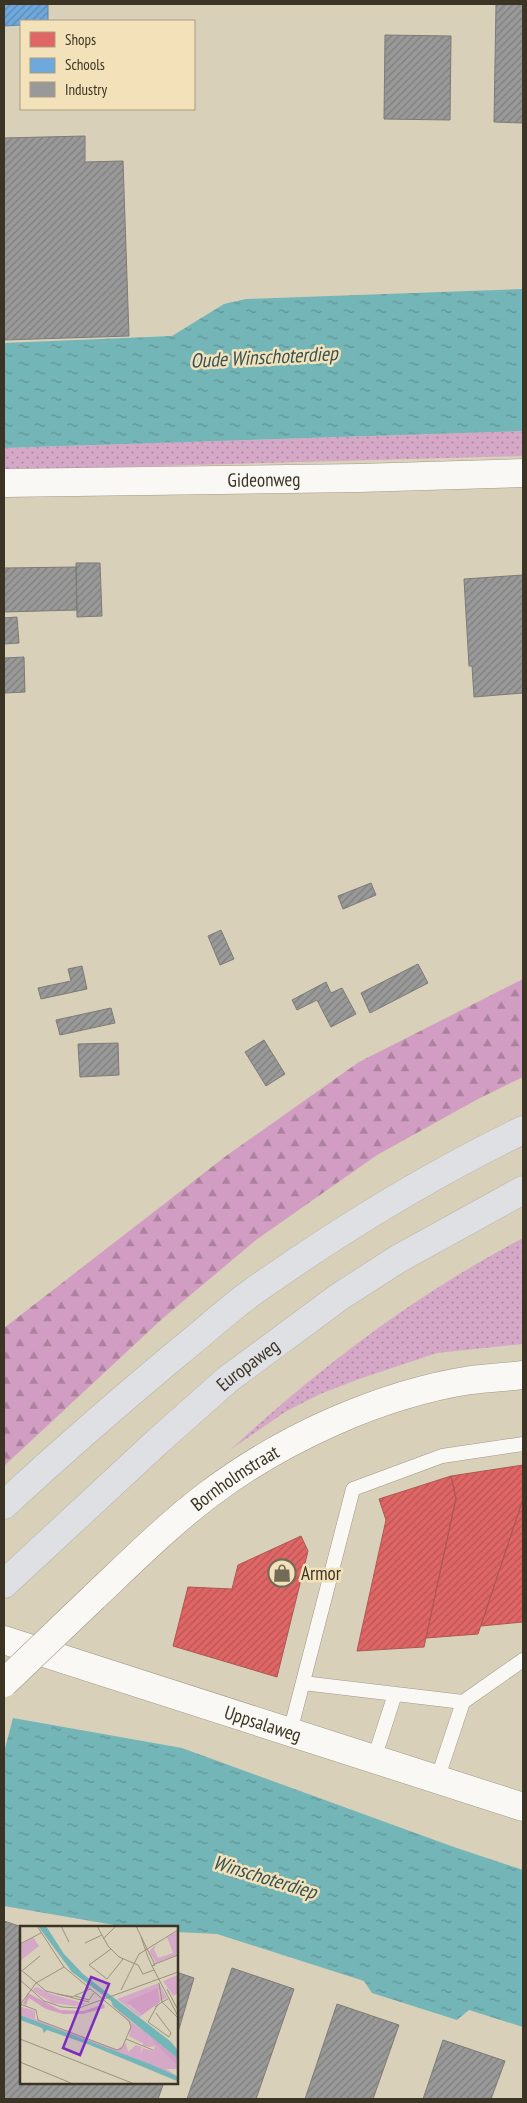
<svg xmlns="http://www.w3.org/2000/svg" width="527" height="2103" font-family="'PT Sans Narrow',sans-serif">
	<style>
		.green { fill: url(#green-dots) }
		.forest { fill: url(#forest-firs) }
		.water { fill: url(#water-ripples) }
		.shops { fill: url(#shops-hatch); stroke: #ae5752 }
		.schools { fill: url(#schools-hatch); stroke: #5f85a5 }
		.industry { fill: url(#industry-hatch); stroke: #7d7b76 }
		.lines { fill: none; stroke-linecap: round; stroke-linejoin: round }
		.service-casing { stroke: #9f9887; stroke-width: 15 }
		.minor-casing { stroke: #9f9887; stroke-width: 29 }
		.tertiary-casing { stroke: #9f9887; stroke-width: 29 }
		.trunk-casing { stroke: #b8b3a8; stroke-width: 29 }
		.service { stroke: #f9f8f5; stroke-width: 14 }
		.minor { stroke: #f9f8f5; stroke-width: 28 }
		.tertiary { stroke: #f9f8f5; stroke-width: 28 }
		.trunk { stroke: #dfe0e3; stroke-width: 28 }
		.tertiary-bridge-casing { stroke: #9f9887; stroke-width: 29; stroke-linecap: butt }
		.tertiary-bridge { stroke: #f9f8f5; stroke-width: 28 }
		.labels { text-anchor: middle; stroke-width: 5; stroke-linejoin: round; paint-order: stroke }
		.street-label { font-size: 19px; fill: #3b3424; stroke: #f3e2b9 }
		.poi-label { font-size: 19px; fill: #3b3424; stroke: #f3e2b9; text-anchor: start }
		.water-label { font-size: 20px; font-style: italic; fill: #345256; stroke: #f3e2b9 }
		.inset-road { fill: none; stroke: #9a927e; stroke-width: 1 }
		.view { fill: #7b2cbf; fill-opacity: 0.15; stroke: #7b2cbf; stroke-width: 2.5 }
		.inset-edge { fill: none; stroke: #3b3424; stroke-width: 2.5 }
	</style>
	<defs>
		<pattern id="green-dots" width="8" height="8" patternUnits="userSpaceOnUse" patternTransform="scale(1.25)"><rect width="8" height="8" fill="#d6a8c7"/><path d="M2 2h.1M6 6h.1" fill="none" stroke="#af8aa1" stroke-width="1.8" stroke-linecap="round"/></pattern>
		<pattern id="forest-firs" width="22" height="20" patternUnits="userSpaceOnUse" patternTransform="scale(1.25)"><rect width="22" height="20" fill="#d19dc2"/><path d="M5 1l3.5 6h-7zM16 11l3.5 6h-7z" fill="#ab819d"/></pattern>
		<pattern id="water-ripples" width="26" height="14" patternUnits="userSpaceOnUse" patternTransform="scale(1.25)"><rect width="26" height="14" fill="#74b5b7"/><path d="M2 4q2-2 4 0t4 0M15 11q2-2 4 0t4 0" fill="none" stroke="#609495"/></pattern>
		<pattern id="shops-hatch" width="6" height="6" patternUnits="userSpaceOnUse" patternTransform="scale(1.25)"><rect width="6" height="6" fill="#e06666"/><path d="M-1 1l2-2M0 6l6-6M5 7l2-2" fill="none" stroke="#b75554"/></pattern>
		<pattern id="schools-hatch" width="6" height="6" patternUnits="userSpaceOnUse" patternTransform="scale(1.25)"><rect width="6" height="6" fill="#6fa8dc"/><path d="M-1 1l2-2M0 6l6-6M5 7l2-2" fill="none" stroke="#5c8ab2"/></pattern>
		<pattern id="industry-hatch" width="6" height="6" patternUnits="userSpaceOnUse" patternTransform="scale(1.25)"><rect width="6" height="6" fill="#999"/><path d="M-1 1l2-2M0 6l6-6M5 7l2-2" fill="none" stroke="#7e7e7d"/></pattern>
	</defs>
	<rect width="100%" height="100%" fill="#d9d0ba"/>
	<path class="green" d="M523,431V456L4,470V448Z
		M523,1238V1344L437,1353L359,1379L320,1394L285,1412L230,1450C319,1368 416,1294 523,1238Z"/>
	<path class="forest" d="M523,979V1077L478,1099L377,1155L256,1240L162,1319L4,1466V1328L226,1156L359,1062Z"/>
	<path class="water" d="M523,289V431L4,448V343L172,336L224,304L246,299Z
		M13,1718L182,1748L451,1846L523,1870V2027L469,2010L457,2020L372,1993L364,1981L217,1934L176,1932V1927H126L4,1906V1752Z"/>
	<path class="shops" d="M523,1465V1499L478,1634L426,1638L456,1498L451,1476Z
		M451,1476L456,1498L424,1647L357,1651L386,1520L379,1499Z
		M523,1499V1622L481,1626Z
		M301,1536L308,1551L277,1677L173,1646L188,1587L232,1589L238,1565Z"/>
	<path class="schools" d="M4,4H48V21H21V25L4,26Z"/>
	<path class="industry" d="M496,4H523V123L494,122Z
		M385,35L451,36L450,120L384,119Z
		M85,136V162L123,161L129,336L4,340V138Z
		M76,563H100L102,616L77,617Z
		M76,567L77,610L4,612V568Z
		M523,575V693L474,697L472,666H469L464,579Z
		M17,617L19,643L4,644V618Z
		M24,657L25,692L4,693V658Z
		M371,883L376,895L343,909L338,896Z
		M221,930L234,959L220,965L208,936Z
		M418,964L428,983L370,1013L361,993Z
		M82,966L87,989L41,999L38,988L71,981L68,969Z
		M326,982L331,993L342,988L356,1014L331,1027L317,1000L297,1010L292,1000Z
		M111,1008L115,1023L60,1035L56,1020Z
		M264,1040L285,1074L266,1086L245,1052Z
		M118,1043L119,1075L80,1077L78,1044Z
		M4,1921L22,1927L21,2082H164L158,2099H4Z
		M232,1968L294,1989L256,2099H187Z
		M176,1972L194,1978L176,2039Z
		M337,2004L399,2025L373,2099H305Z
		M443,2040L505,2061L491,2099H423Z"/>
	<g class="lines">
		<g class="service-casing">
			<path id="service" d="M303,1683L463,1702
				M290,1732L353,1489L442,1456L523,1444
				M374,1759L395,1694
				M437,1780L463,1702L523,1660"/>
		</g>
		<g class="minor-casing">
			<g id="minor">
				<path id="s1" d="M4,483L359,478L523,473"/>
				<path id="s2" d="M4,1640L523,1807"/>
			</g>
		</g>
		<g class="tertiary-casing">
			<g id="tertiary">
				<path id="s3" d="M94,1597C131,1562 168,1525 209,1494C282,1439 380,1394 471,1380C488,1378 506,1377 523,1375"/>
			</g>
		</g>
		<g class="trunk-casing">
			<g id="trunk">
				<path d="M4,1505C61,1452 120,1401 180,1351C204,1332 226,1311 251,1293C337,1232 428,1176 523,1130"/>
				<path id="s4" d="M4,1584L157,1442L228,1379L339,1297L398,1259L523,1190"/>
			</g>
		</g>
		<use href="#service" class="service"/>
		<use href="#minor" class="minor"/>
		<use href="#tertiary" class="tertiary"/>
		<use href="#trunk" class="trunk"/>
		<g class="tertiary-bridge-casing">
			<path id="tertiary-bridge" d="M4,1683L94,1597"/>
		</g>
		<use href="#tertiary-bridge" class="tertiary-bridge"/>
	</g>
	<defs>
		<g id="shop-ring" transform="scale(1.4375)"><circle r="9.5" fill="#f3e2b9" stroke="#726b58" stroke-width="1.5"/><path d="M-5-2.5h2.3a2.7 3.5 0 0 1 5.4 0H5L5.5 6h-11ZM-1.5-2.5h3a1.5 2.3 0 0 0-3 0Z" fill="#726b58"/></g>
	</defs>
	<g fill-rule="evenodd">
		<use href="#shop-ring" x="282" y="1573"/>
	</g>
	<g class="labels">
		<g class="street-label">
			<text dy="7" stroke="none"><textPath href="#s1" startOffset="260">Gideonweg</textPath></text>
			<text dy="7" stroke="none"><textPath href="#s4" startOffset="328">Europaweg</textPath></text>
			<text dy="7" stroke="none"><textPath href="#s3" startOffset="185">Bornholmstraat</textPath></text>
			<text dy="7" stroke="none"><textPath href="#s2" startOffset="272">Uppsalaweg</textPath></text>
		</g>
		<g class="poi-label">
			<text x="301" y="1580">Armor</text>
		</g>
		<g class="water-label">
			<text transform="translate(264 357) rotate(-3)" y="7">Oude Winschoterdiep</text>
			<text transform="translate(265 1877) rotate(17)" y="7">Winschoterdiep</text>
		</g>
	</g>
	<g transform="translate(20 1926)">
		<rect width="158" height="158" fill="#d9d0ba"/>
		<path d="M157,6V29L136,37L129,26L132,22L137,18L134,23L138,32L153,27L147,11ZM13,11L19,20L0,35V19ZM157,49V68L153,70L143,55ZM139,57L147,72L140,75L139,63L108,79L122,89L120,91L97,73ZM17,61L31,68L67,78L55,80L32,77L12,64ZM89,76L157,136V143H146L157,150L0,89L1,81L9,83L15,85V93L97,124L106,117L108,126L116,119L122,121L120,128L123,122L133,125L135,120L129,121L109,110L111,98Z" fill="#d6a8c7"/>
		<path d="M138,62L140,76L122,89L106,76ZM8,67L40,84L63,85L84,78L85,82L63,88H43L26,83L9,72L6,79L3,78ZM112,96L157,132V139L128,110L124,118L129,121L123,119L127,110Z" fill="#d19dc2"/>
		<path d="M18,0H26L44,28L63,48L150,115L157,123V132L93,80L91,75L52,46ZM0,89L130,138L157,150V155L70,119L27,104L24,107L22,102L0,94Z" fill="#74b5b7"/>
		<path class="inset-road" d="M41,0L49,16M77,0L88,20L99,31L118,39L123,48L134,44M116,0L135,39L132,40L128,31L121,11M83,13L96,0M65,17L82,9M0,18L21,7M91,23L69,39L87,53L103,33M135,38L132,40L158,90M135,38L158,29M0,43L26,65L69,76M3,44L20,30M0,54L24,75L42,81L59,82L158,46M147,63L158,84M101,64L119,28L158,4M37,68L54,71M54,70L70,63M55,70L69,74L74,67M148,73L142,76L158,92M0,78L16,84L18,94L97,124L102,122L111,101L109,95L44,41L17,0M0,79L16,57L44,41M135,81L142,76L139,57M136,87L151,107L149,111L128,96L138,78M0,113L112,157M106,113L133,124M0,136L51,157"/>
		<path class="view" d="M71,51L89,58L60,129L43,122Z"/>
		<rect width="158" height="158" class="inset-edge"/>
	</g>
	<rect width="527" height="2103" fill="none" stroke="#3b3424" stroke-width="10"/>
	<rect x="20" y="20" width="175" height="90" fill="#f3e2b9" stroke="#a99c7d"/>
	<rect x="30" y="32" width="25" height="15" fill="#e06666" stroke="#a99c7d"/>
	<text x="65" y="45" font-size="15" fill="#3b3424">Shops</text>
	<rect x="30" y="58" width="25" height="15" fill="#6fa8dc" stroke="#a99c7d"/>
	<text x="65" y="70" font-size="15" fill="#3b3424">Schools</text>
	<rect x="30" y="82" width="25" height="15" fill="#999999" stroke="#a99c7d"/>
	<text x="65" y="95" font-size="15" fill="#3b3424">Industry</text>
</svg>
